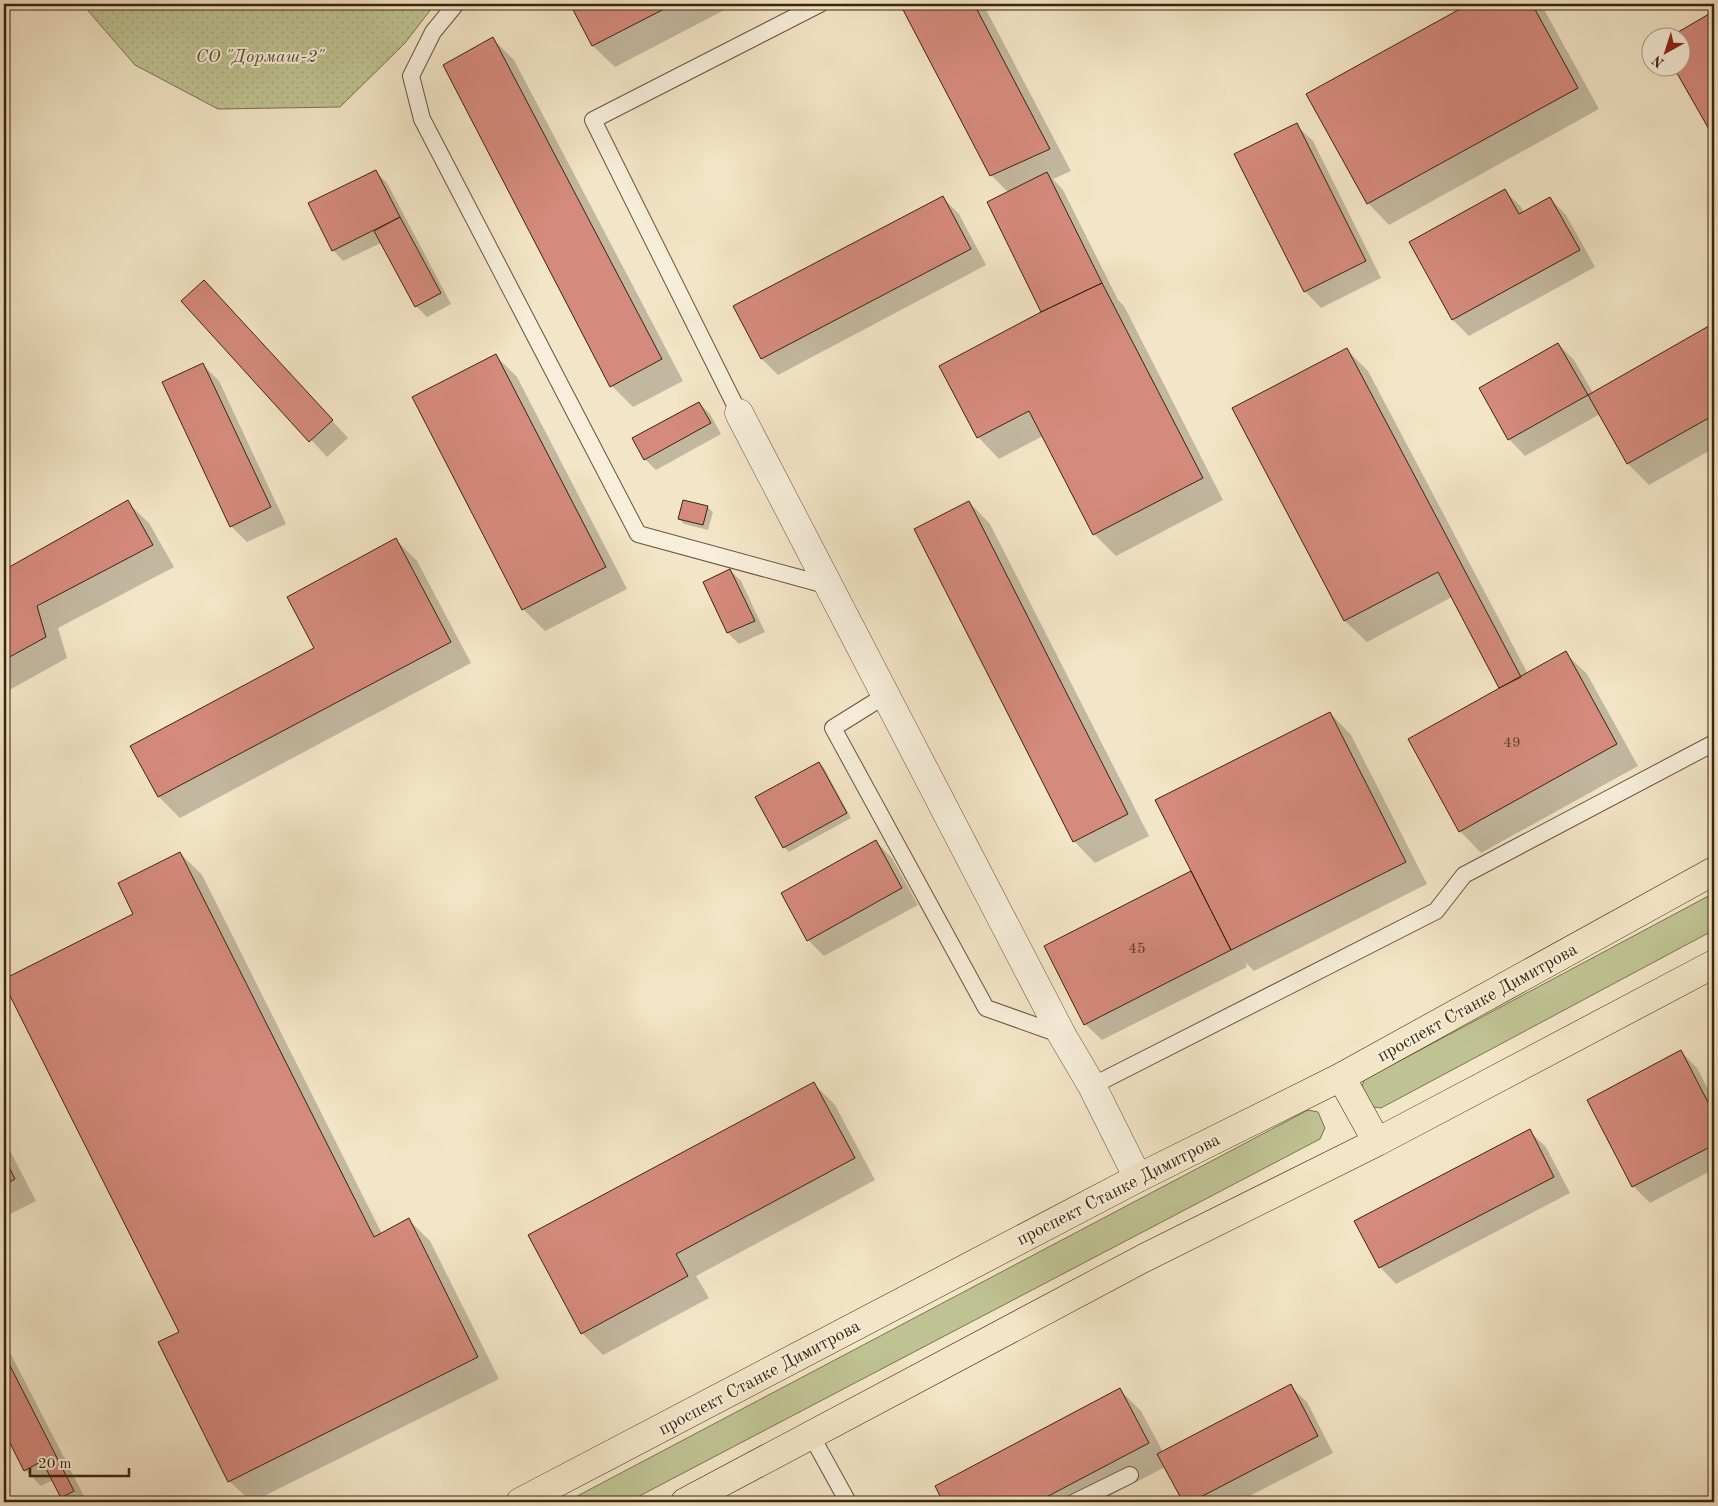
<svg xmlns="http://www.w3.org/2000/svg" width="1718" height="1506" font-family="'Old Standard TT',serif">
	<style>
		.grass { fill: #bfc393; stroke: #7c744e }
		.garden { fill: url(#garden-dots); stroke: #7c744e }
		.shadow { fill: #0003 }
		.building { fill: #d48a7c; stroke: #3a250a }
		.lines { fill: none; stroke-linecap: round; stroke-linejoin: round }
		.lane-casing { stroke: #685539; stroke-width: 18 }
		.street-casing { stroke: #685539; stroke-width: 29 }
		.primary-casing { stroke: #3a250a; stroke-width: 29 }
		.lane { stroke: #f7eedb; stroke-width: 16 }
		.street { stroke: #f7eedb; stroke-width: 28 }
		.primary { stroke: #f3e5c7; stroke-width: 28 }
		.labels { text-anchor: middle; stroke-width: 4; stroke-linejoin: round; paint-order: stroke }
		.number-label { font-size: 15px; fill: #603e26 }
		.park-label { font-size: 18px; font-style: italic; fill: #5b4c2c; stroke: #f7eedb }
		.street-label { font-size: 18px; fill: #3a250a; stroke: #f7eedb }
	</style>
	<defs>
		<pattern id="garden-dots" width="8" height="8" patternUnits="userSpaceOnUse" patternTransform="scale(1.25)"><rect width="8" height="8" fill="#bfc393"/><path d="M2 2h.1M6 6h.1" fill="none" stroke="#a5a77d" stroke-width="1.8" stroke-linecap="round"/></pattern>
	</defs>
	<rect width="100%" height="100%" fill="#f3e5c7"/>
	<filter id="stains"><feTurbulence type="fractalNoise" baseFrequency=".004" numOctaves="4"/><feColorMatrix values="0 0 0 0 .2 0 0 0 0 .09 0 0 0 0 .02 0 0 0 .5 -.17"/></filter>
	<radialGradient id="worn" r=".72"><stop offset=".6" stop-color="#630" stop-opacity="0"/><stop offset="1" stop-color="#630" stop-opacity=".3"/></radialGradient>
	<path class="grass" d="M1714,893V930L1381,1108L1366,1106L1360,1092L1364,1080Z
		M1308,1110L1318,1112L1325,1128L1320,1139L628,1502H566Z"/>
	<path class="garden" d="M84,4H435L405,43L340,107L218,109L135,65L84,6Z"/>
	<path class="shadow" d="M571,4H736L615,67L593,46Z
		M901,4H983L1071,171L1053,179L1063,190L1118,300L1124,306L1223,500L1116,556L1094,534L1043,436L999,459L978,437L1043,313L1008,192L991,175Z
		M1471,4H1541L1599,109L1389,225L1368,203L1308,94Z
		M1714,13V135L1676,68H1680V38H1670Z
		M493,39L514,60L683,381L633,407L612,386Z
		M1296,125L1313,141L1381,278L1321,308L1305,291Z
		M376,172L387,183L451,304L427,317L416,306L381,243L343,261L333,250Z
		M1505,191L1521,207L1524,212L1550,198L1566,215L1595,267L1469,336L1453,320L1410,243Z
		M942,197L959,214L986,265L778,375L762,359L735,307Z
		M220,298L348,438L327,457L183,301Z
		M1714,325V448L1649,485L1628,464L1600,414L1525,456L1509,439L1558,344L1574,360L1593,393Z
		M1347,350L1368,371L1528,674L1565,653L1587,674L1638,766L1481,853L1460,831L1501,688L1452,597L1367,642L1345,621L1234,409Z
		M496,356L517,377L627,589L545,631L523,609Z
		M203,365L219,381L286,524L247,542L231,526Z
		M699,403L710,414L721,434L656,470L645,459Z
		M127,502L149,523L174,567L58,628L67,658L4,693V572Z
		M969,502L990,524L1149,836L1095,863L1074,841Z
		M707,507L713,512L708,530L684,524L679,519Z
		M396,540L417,561L471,663L180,818L159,797L316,648Z
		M730,570L741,581L765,632L739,644L728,633L705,582Z
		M1330,713L1351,735L1427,884L1254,971L1245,962L1247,967L1102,1040L1085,1024L1193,872Z
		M819,763L824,768L851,818L789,852L784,847Z
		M876,842L892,858L918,905L824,956L808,940Z
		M180,853L202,875L382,1234L409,1220L430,1241L499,1379L252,1502L229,1481L180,1333L4,981L135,915Z
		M1681,1052L1697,1068L1714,1101V1169L1650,1203L1633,1186L1588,1100Z
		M813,1083L835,1105L875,1180L696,1276L709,1298L603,1355L582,1333Z
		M1529,1131L1546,1147L1570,1193L1396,1284L1380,1267Z
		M4,1139L36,1201L4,1217Z
		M4,1341L87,1502H67L62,1497L53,1480L41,1486L25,1470L4,1429Z
		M1290,1386L1307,1402L1333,1453L1238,1502H1184L1165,1467L1098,1502H945L937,1487L1120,1390L1141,1411L1163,1452Z
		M34,1499L37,1502H28Z"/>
	<path class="building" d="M570,4H674L592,46Z
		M900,4H974L1050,149L990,176Z
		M1469,4H1532L1578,88L1367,204L1306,94Z
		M1714,11V138L1674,68H1680V38H1668Z
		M493,37L662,359L610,387L443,65Z
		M1297,123L1366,261L1304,292L1234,154Z
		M376,170L400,217L332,251L308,203Z
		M1047,172L1102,283L1041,312L987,202Z
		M1505,189L1519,214L1550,197L1580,250L1452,320L1409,242Z
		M943,196L971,249L761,359L733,306Z
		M400,217L441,293L415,307L374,231Z
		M204,280L333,420L309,442L181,301Z
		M1102,283L1203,478L1093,535L1029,411L977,438L939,366L1041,312Z
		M1714,323V415L1627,464L1588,395Z
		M1558,343L1588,395L1508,440L1479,388Z
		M1347,348L1521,677L1499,688L1438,572L1344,621L1232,408Z
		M496,354L606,567L522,610L412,397Z
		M203,363L271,507L230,527L162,382Z
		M699,402L711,423L644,460L632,438Z
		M128,500L153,545L37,606L46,637L4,660V570Z
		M683,500L708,506L703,525L678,519Z
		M969,501L1128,814L1073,842L914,529Z
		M396,538L451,642L158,797L130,746L314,648L287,597Z
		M730,569L755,621L727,633L703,582Z
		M1566,651L1617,744L1459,832L1408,739Z
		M1330,712L1406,862L1231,950L1155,800Z
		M819,762L847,813L783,848L755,797Z
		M876,840L902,888L807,941L781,893Z
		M180,852L374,1237L409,1218L478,1357L228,1482L158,1342L179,1332L4,984V979L133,914L118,883Z
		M1191,871L1231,950L1084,1025L1044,946Z
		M1681,1050L1714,1114V1145L1632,1187L1587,1100Z
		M814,1082L855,1158L676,1254L688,1276L581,1334L528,1235Z
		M1530,1129L1554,1177L1379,1268L1354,1221Z
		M4,1157L15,1179L4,1185Z
		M4,1354L74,1491L61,1498L42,1461L24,1471L4,1431Z
		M1291,1384L1318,1436L1191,1502H1183L1157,1454Z
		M1120,1388L1149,1443L1037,1502H943L935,1486Z"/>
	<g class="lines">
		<g class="lane-casing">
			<path id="lane" d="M456,4L433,32L411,76L422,119L638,534L829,586
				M739,413L593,120L820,4
				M886,695L833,728L986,1008L1062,1035
				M1092,1086L1436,911L1464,875L1714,743
				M811,1435L848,1502
				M1075,1502L1130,1475"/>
		</g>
		<g class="street-casing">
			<path id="street" d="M739,413L1062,1035L1092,1086L1138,1178"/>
		</g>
		<g class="primary-casing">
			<path id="primary" d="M1341,1077L1377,1142
				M520,1502L1138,1178L1341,1077L1714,871
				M685,1502L1144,1258L1377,1142L1714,964"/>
		</g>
		<use href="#lane" class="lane"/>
		<use href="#street" class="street"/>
		<use href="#primary" class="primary"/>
	</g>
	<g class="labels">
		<g class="number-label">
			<text x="1512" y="747">49</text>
			<text x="1137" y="953">45</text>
		</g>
		<g class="park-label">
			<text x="260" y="62">СО "Дормаш-2"</text>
		</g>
		<g class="street-label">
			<text transform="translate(1477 1002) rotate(-29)" y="6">проспект Станке Димитрова</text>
			<text transform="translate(1118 1189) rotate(-27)" y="6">проспект Станке Димитрова</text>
			<text transform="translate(759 1377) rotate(-28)" y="6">проспект Станке Димитрова</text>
		</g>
	</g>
	<rect width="1718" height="1506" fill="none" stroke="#f3e5c7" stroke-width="20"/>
	<rect x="5" y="5" width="1708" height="1496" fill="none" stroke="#3a250a" stroke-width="2.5"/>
	<rect x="10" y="10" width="1698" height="1486" fill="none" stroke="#3a250a"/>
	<g transform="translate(1666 52) rotate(219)"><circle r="24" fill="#f7eedb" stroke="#ab9e87"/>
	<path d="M0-4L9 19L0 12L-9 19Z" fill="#8f2418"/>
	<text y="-8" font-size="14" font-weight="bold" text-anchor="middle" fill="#3a250a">N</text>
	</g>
	<path d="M30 1468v8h99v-8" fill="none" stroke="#3a250a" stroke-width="2.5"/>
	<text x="38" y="1468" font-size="15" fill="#3a250a" stroke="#f7eedb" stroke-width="4" paint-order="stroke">20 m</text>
	<rect width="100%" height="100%" filter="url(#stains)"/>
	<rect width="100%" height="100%" fill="url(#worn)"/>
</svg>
